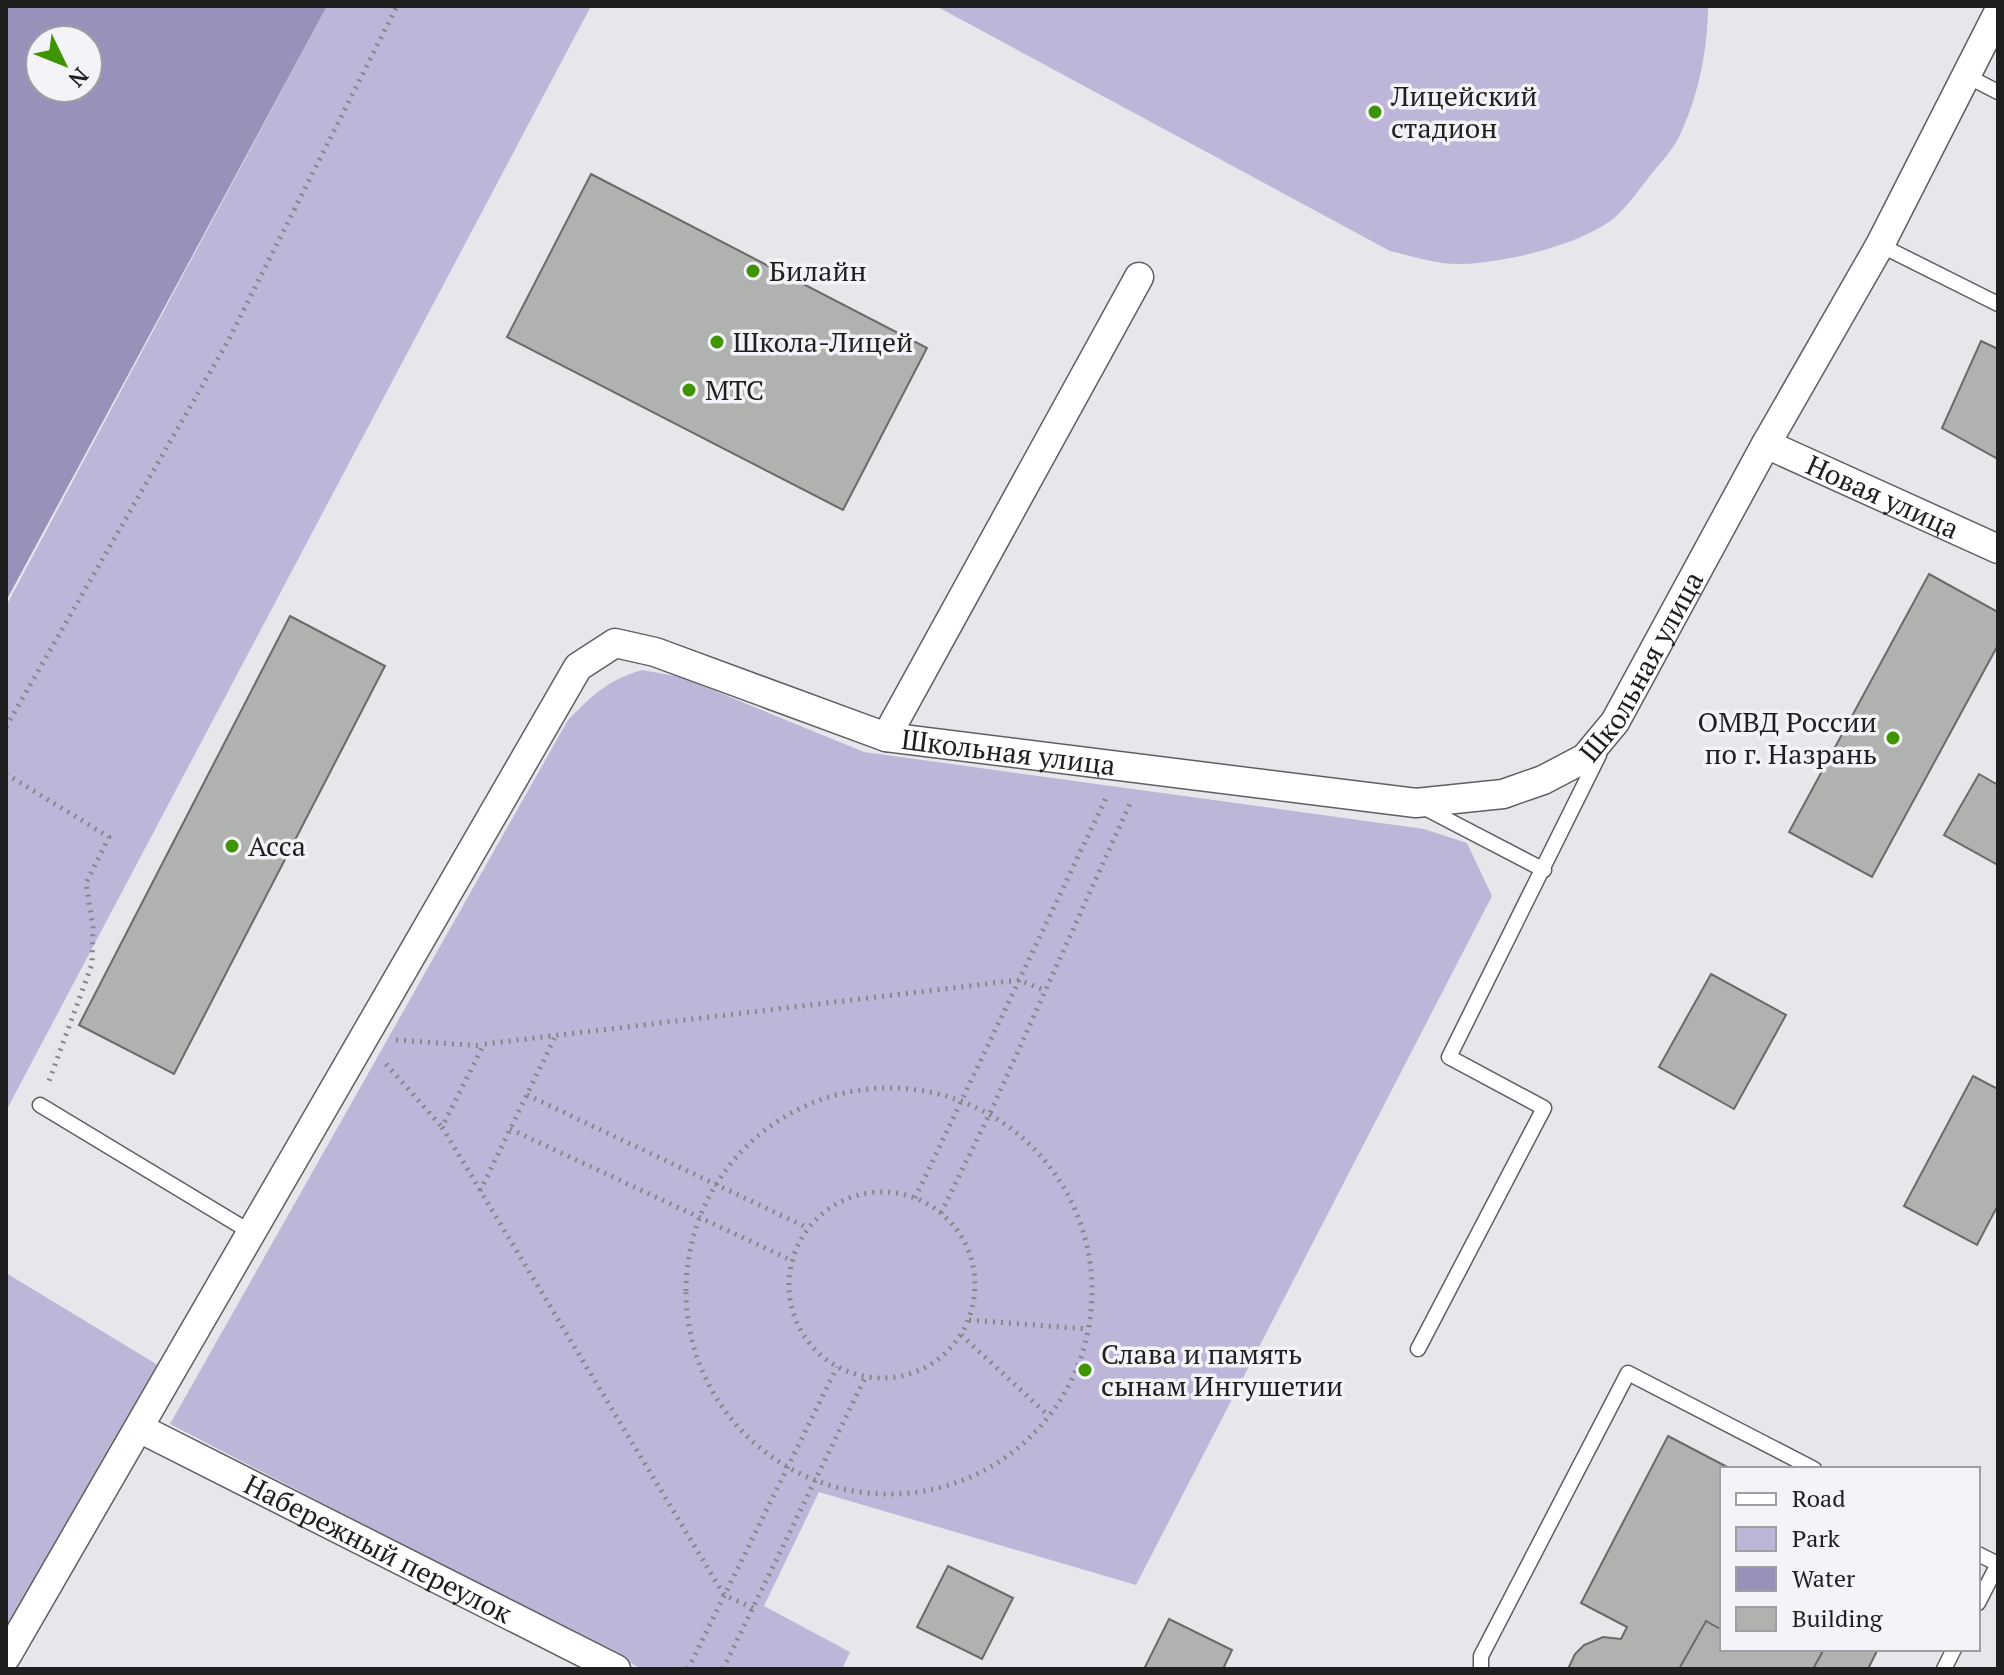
<svg xmlns="http://www.w3.org/2000/svg" width="2004" height="1675" font-family="'PT Serif',serif">
	<style>
		.green { fill: #bdb6d9 }
		.water { fill: #9a91bb; fill-rule: evenodd }
		.building { fill: #afb2ae; stroke: #686b67; stroke-width: 2 }
		.lines { fill: none; stroke-linecap: round; stroke-linejoin: round }
		.service-casing { stroke: #5f5e62; stroke-width: 17 }
		.minor-casing { stroke: #5f5e62; stroke-width: 31 }
		.path { stroke: #87878a; stroke-width: 5; stroke-dasharray: 2 6; stroke-linecap: butt }
		.service { stroke: #fff; stroke-width: 14 }
		.minor { stroke: #fff; stroke-width: 28 }
		.poi-dot { fill: #3e9401; stroke: #f4f3f8; stroke-width: 3 }
		.labels { text-anchor: middle; stroke-width: 7; stroke-linejoin: round; paint-order: stroke }
		.poi-label { font-size: 28px; fill: #1f1f20; stroke: #f4f3f8; text-anchor: start }
		.street-label { font-size: 28px; fill: #1f1f20; stroke: #f4f3f8 }
	</style>
	<rect width="100%" height="100%" fill="#e7e6eb"/>
	<path class="green" d="M327,6H591L6,1111V606Z
		M936,6H1708C1708,49 1698,98 1679,137C1671,153 1656,167 1646,181C1635,195 1623,212 1609,222C1572,247 1506,262 1462,264C1438,265 1412,256 1390,251Z
		M642,670L681,677L864,752L1424,829L1467,843L1492,896L1136,1585L819,1492L764,1606L850,1652L842,1669H642L170,1424L568,720C594,694 606,681 642,670Z
		M6,1273L171,1373L6,1657Z"/>
	<path class="water" d="M6,6H327L6,601ZM40,40H88V88H40Z"/>
	<path class="building" d="M591,174L927,348L843,510L507,337Z
		M1981,341L1998,349V459L1942,428Z
		M1929,574L1998,612V645L1872,877L1789,832Z
		M290,616L385,666L174,1074L79,1025Z
		M1979,774L1998,785V865L1944,835Z
		M1711,974L1786,1015L1734,1109L1659,1067Z
		M1973,1076L1998,1089V1205L1977,1245L1904,1206Z
		M1668,1436L1731,1469H1722V1649H1878L1868,1669H1568L1575,1654L1584,1645L1603,1637L1621,1639L1627,1627L1581,1603Z
		M948,1566L1013,1598L982,1659L917,1627Z
		M1169,1619L1232,1650L1223,1669H1144Z
		M1706,1621L1722,1630V1649H1824L1813,1669H1679Z"/>
	<g class="lines">
		<g class="service-casing">
			<path id="service" d="M1967,76L1998,92
				M1880,245L1998,304
				M1423,807L1544,870
				M40,1105L252,1233
				M1418,1349L1544,1108L1449,1057L1599,755
				M1978,1554L1998,1564L1978,1603
				M1481,1669V1656L1628,1373L1814,1469
				M1944,1669L1954,1649"/>
		</g>
		<g class="minor-casing">
			<g id="minor">
				<path id="s1" d="M1766,444L1998,549"/>
				<path d="M886,737L1139,277"/>
				<path id="s2" d="M139,1428L616,1669"/>
				<path id="s3" d="M6,1657L578,667L615,643L655,652L886,737L1416,803L1503,794L1543,780L1585,758L1615,722L1766,444L1880,245L1998,13"/>
			</g>
		</g>
		<path class="path" d="M6,727L228,341L397,6
			M6,774L109,837L86,883L93,928L92,964L49,1081
			M396,1040L483,1046
			M386,1064L442,1127
			M686 1291a203 203 0 1 1 406 0a203 203 0 1 1-406 0Z
			M527,1095L808,1228
			M510,1129L793,1261
			M480,1191L555,1037
			M789 1285a93 93 0 1 1 186 0a93 93 0 1 1-186 0Z
			M915,1198L1107,796
			M941,1213L990,1113L1132,799
			M969,1320L1088,1329
			M961,1335L1049,1416
			M753,1608L724,1595L442,1127L484,1044L1019,980L1046,991
			M688,1669L837,1367
			M723,1669L865,1378"/>
		<use href="#service" class="service"/>
		<use href="#minor" class="minor"/>
	</g>
	<g class="poi-dot">
		<circle cx="1375" cy="112" r="8"/>
		<circle cx="753" cy="271" r="8"/>
		<circle cx="717" cy="342" r="8"/>
		<circle cx="689" cy="390" r="8"/>
		<circle cx="1893" cy="738" r="8"/>
		<circle cx="232" cy="846" r="8"/>
		<circle cx="1085" cy="1370" r="8"/>
	</g>
	<g class="labels">
		<g class="poi-label">
			<text x="1391" y="106">Лицейский<tspan x="1391" dy="32">стадион</tspan></text>
			<text x="769" y="281">Билайн</text>
			<text x="733" y="352">Школа-Лицей</text>
			<text x="705" y="400">МТС</text>
			<text x="1877" y="732" text-anchor="end">ОМВД России<tspan x="1877" dy="32">по г. Назрань</tspan></text>
			<text x="248" y="856">Асса</text>
			<text x="1101" y="1364">Слава и память<tspan x="1101" dy="32">сынам Ингушетии</tspan></text>
		</g>
		<g class="street-label">
			<text dy="10" stroke="none"><textPath href="#s1" startOffset="128">Новая улица</textPath></text>
			<text dy="10" stroke="none"><textPath href="#s3" startOffset="2294">Школьная улица</textPath></text>
			<text dy="10" stroke="none"><textPath href="#s3" startOffset="1598">Школьная улица</textPath></text>
			<text dy="10" stroke="none"><textPath href="#s2" startOffset="268">Набережный переулок</textPath></text>
		</g>
	</g>
	<rect width="2004" height="1675" fill="none" stroke="#1f1f20" stroke-width="16"/>
	<rect x="1720" y="1467" width="260" height="184" fill="#f4f3f8" stroke="#9f9ea2" stroke-width="2"/>
	<rect x="1736" y="1493" width="40" height="12" fill="#ffffff" stroke="#9f9ea2" stroke-width="2"/>
	<text x="1792" y="1507" font-size="24" fill="#1f1f20">Road</text>
	<rect x="1736" y="1527" width="40" height="24" fill="#bdb6d9" stroke="#9f9ea2" stroke-width="2"/>
	<text x="1792" y="1547" font-size="24" fill="#1f1f20">Park</text>
	<rect x="1736" y="1567" width="40" height="24" fill="#9a91bb" stroke="#9f9ea2" stroke-width="2"/>
	<text x="1792" y="1587" font-size="24" fill="#1f1f20">Water</text>
	<rect x="1736" y="1607" width="40" height="24" fill="#afb2ae" stroke="#9f9ea2" stroke-width="2"/>
	<text x="1792" y="1627" font-size="24" fill="#1f1f20">Building</text>
	<g transform="translate(64 64) rotate(133)"><circle r="38" fill="#f4f3f8" stroke="#9f9ea2" stroke-width="2"/>
	<path d="M0-6L14 30L0 20L-14 30Z" fill="#3e9401"/>
	<text y="-12" font-size="22" font-weight="bold" text-anchor="middle" fill="#1f1f20">N</text>
	</g>
</svg>
